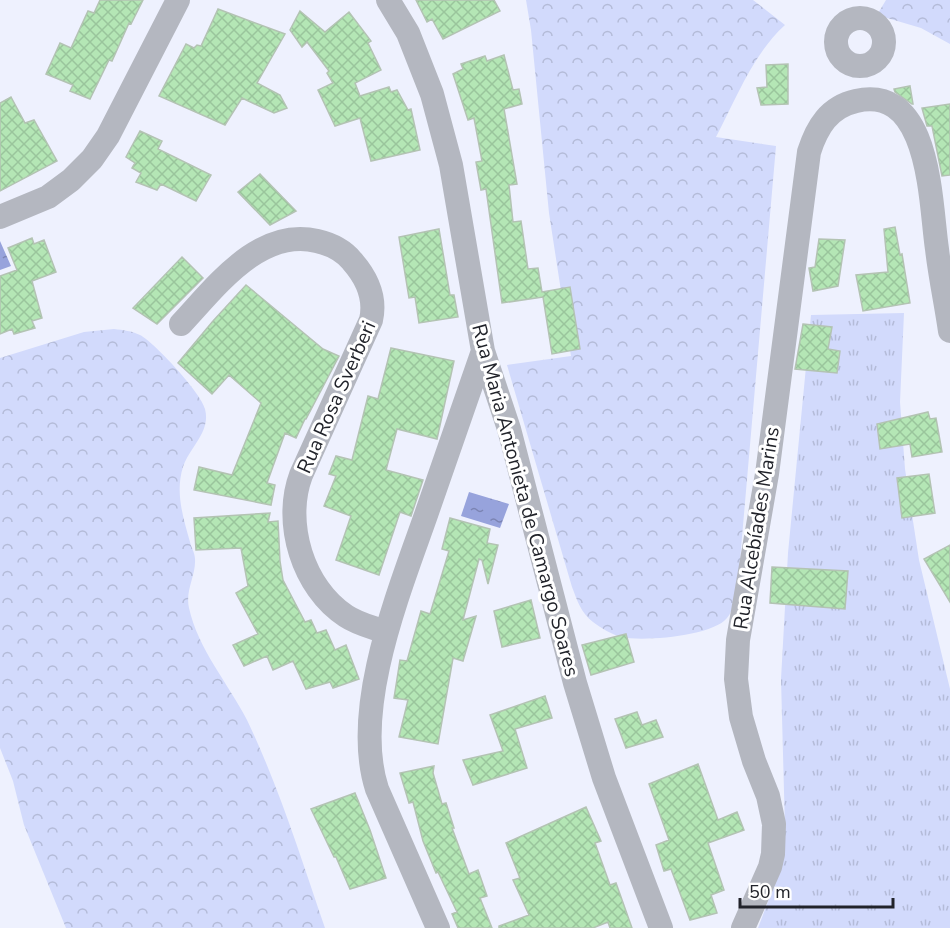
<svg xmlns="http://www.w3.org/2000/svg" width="950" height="928" font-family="'Nunito Sans',sans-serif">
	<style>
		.grass { fill: url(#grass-tufts) }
		.forest { fill: url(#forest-crowns) }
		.water { fill: url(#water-ripples) }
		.building { fill: url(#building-cross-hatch); stroke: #b3c3b3; stroke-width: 1.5 }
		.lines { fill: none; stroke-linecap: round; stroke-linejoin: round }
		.minor { stroke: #b4b7c0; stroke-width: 24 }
		.labels { text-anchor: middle; stroke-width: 6; stroke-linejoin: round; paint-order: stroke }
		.street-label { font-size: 20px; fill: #21232a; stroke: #fff }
	</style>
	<defs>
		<pattern id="grass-tufts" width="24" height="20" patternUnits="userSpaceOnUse" patternTransform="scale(1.5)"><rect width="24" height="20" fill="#d2dafc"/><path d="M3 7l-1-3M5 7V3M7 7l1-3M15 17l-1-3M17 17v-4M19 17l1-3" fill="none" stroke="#b4bbd8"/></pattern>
		<pattern id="forest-crowns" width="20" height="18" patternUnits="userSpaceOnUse" patternTransform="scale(1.5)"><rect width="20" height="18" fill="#d2dafc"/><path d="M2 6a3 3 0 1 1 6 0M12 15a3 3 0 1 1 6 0" fill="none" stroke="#b4bbd8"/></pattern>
		<pattern id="water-ripples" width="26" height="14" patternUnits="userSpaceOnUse" patternTransform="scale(1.5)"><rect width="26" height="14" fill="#97a3dc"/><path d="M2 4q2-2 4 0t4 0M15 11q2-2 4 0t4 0" fill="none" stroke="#7b84b3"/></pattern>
		<pattern id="building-cross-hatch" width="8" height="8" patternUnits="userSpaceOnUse" patternTransform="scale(1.5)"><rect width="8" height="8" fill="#b4e6b5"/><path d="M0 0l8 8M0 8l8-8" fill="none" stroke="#9ac59c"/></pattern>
	</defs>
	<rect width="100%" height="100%" fill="#eef1fe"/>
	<path class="grass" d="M904,313L900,402L905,469L919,560L950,689V928H758L772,891L785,829L781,679L788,553L811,315Z"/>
	<path class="forest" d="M526,0H753L785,25C753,54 736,99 716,137L776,146L738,583C735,594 734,610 727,618C713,636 643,642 621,637C611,634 601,628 593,622C581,613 577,600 572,587L507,365L571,356L549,213L531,30Z
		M886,0H950V44L921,28L877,15Z
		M114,329C123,330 132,331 140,335C155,343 202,394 205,409C211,432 190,447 183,467C175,492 183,517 190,542C191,547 195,553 195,559C196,576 185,590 189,608C198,649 228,683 247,720C279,787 301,858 325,928H66L24,825L13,781L0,748V358L84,332Z"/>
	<path class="water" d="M0,241L11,266L0,270Z
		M469,492L509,504L500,528L461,516Z"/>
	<path class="building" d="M100,0H143L131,24L129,23L112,61L109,60L90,99L70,91L73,85L46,74L60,43L71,48L88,11L94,13Z
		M416,0H494L500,11L443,39L432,19L427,22Z
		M218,9L285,34L257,83L280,95L287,108L274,113L242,98L225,125L159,96L186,44L194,48L197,45L201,46Z
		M300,11L325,32L349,12L371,41L368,43L381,70L355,83L360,96L389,87L391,92L397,90L408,110L411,109L420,150L371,161L360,118L335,126L318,90L333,83L327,73L329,71L307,42L302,47L290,30Z
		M504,55L513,90L519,89L522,104L504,109L517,184L509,185L513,222L521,221L528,269L538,268L542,292L570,287L580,349L552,354L543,297L502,303L486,189L481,190L476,162L482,161L474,118L468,120L453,74L463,69L461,64L485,56L487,61Z
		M788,64V104L761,105L757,88L767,87L766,65Z
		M910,86L913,104H912L895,92L894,89Z
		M11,97L25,123L34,120L57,161L0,191V103Z
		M950,104V175L942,176L932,126H927L922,108Z
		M140,131L162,141L158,149L211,175L196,201L161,184L157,190L136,182L141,173L132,168L135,163L126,157Z
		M260,174L296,211L270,225L238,192Z
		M895,227L900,255L902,254L910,303L863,311L856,275L888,272L884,229Z
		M439,229L450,295H454L458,317L419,323L415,297L409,298L399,237Z
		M32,238L34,244L44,240L56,272L32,281L42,318L32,321L35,328L14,334L12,329L0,334V276L17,270L8,248Z
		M819,239L845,240L838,286L813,291L809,268L815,267Z
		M182,257L203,278L157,324L133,308Z
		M246,285L323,349L339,356L306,419H305L296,438L285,433L267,483L275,485L271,505L194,490L199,467L232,475L261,403L229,375L212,394L178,363L213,321Z
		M803,324L832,327L828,349L840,351L837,373L795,369Z
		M391,348L454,361L437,439L397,429L386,470L423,480L411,516L400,512L379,575L336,560L351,516L324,506L336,476L329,474L336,456L352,460L368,396L378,399Z
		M928,412L930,419L936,418L942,452L912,457L910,444L880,449L877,424Z
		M929,474L935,513L902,518L897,478Z
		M270,513L268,522L278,521L280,561L283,580L305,622L311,620L317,633L326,630L335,650L346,645L359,679L333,688L330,682L306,689L293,661L273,670L267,656L244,666L233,645L258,634L236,593L248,586L241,548L196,550L194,518Z
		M450,518L490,529L487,543L498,545L488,584L482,560L479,559L463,620L476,616L463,661L453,658L438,744L399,737L408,700L394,698L400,660L407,661L421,611L430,614L449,551L442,549Z
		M950,545V602L924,559Z
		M772,567L848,571L845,609L770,603Z
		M531,600L540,638L502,647L494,611Z
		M626,634L634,662L591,675L582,645Z
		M545,696L552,718L515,729L527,768L473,785L463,760L503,751L490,715Z
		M637,712L642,725L656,720L663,737L626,748L615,719Z
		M698,764L718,820L737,812L744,830L708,843L724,890L711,895L717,913L690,920L671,869L664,871L656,845L669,840L649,784Z
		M434,766L433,773L442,804L446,803L454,828H452L469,874L478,870L487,896L480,898L492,928H458L452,914L457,912L438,872L436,873L423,841L413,802L409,803L400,773Z
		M355,793L370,830L386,878L350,889L336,857H334L311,809Z
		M586,807L601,841L595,843L610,885L616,883L632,928H610L608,922L593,928H499V926L529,915L513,880L520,878L506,843Z"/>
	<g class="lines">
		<path class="minor" d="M388,0L408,33L432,94L451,165L483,351L509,429L575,683L604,778L661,928
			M836 42a24 24 0 1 1 48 0a24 24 0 1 1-48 0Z
			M0,217L48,197L71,180L92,159L108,136L178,0
			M181,324C215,288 259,227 317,241C330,244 343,250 352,261C367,278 376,298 371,320L301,475C283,523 303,588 346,616C358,624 372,627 385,632
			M438,928L377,789C351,709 399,592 426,515C445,460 464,406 483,351
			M743,928L770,867L773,854L774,824L768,796L754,761L741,717L736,679L738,640L767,474L809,152C817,127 829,107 856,101C931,84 930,202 937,249C940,276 946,303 950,331"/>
	</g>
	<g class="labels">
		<g class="street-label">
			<text transform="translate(336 397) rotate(-66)" y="7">Rua Rosa Sverberi</text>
			<text transform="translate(526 500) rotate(75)" y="7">Rua Maria Antonieta de Camargo Soares</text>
			<text transform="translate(756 528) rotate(-81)" y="7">Rua Alcebíades Marins</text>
		</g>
	</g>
	<path d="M740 898v9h153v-9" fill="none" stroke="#21232a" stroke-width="3"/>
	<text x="749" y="898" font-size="18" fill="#21232a" stroke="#ffffff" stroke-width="4.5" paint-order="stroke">50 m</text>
</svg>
